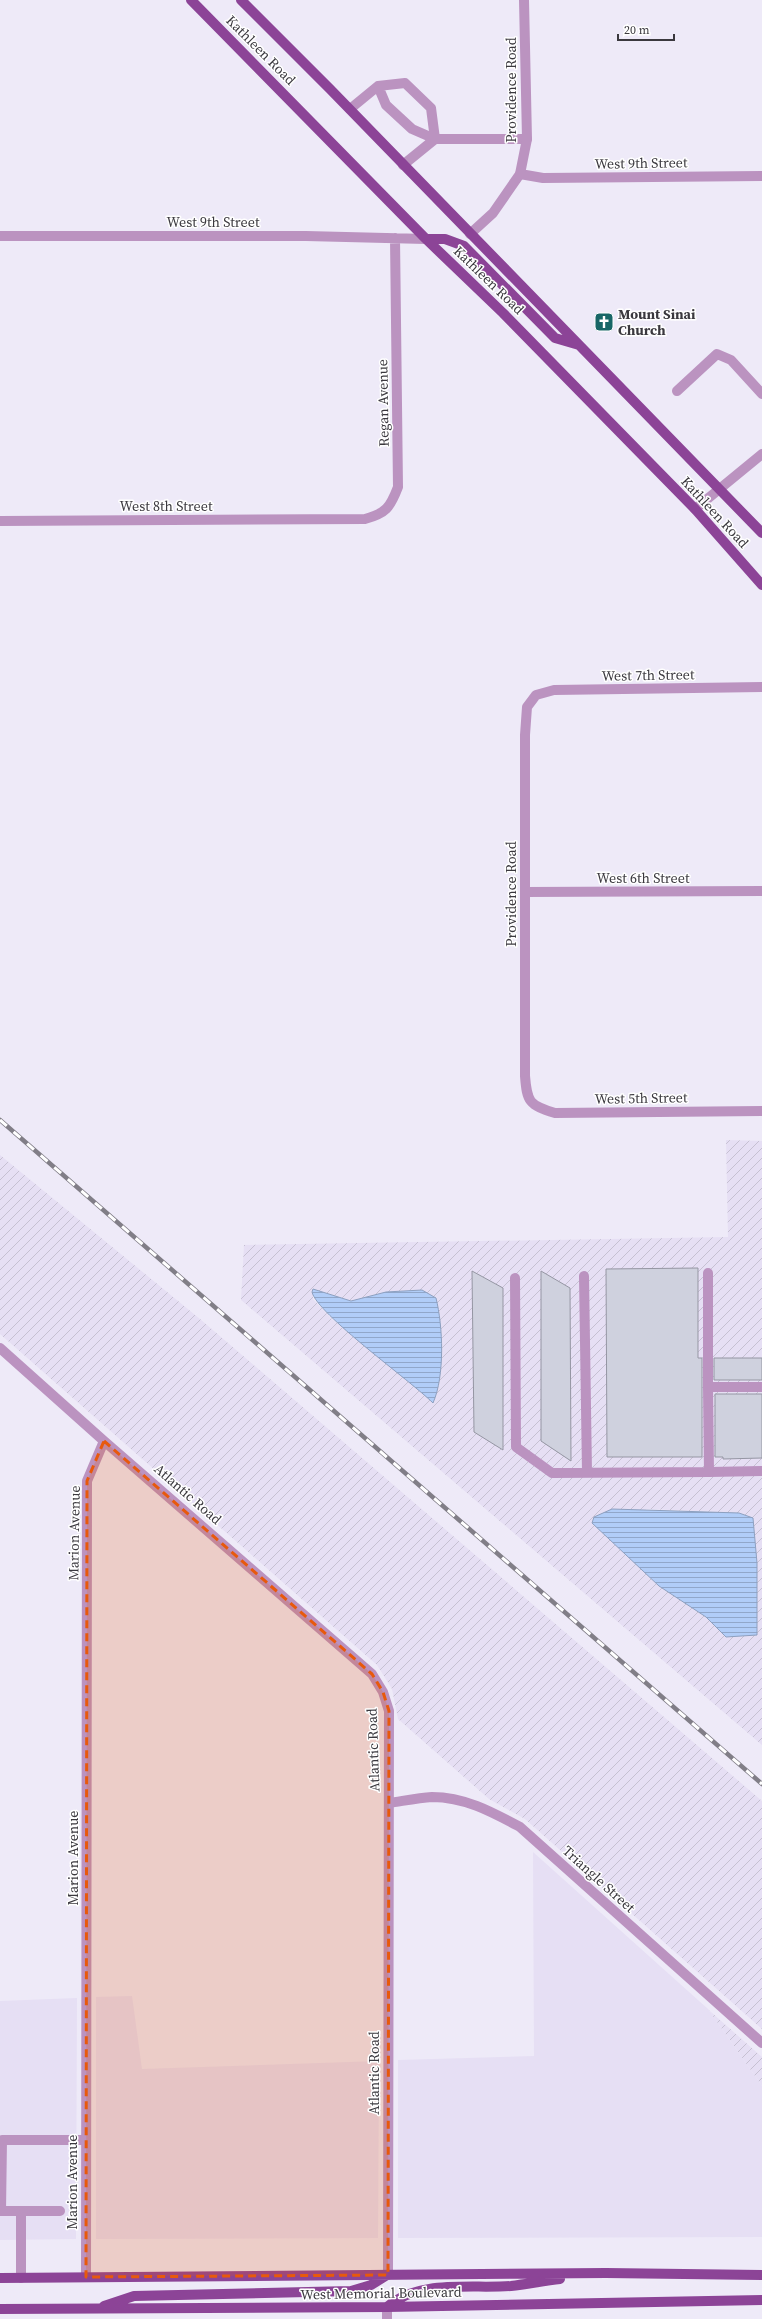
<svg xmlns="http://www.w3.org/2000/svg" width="762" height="2319" font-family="'Source Serif 4',serif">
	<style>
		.built { fill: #e6dff4 }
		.industrial { fill: url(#industrial-furrows); fill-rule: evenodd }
		.water { fill: url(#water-rules); stroke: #8da0c0 }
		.building { fill: #cfd1de; stroke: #9596a3 }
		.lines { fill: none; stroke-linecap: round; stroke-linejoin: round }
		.service { stroke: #bb93c0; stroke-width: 10 }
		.minor { stroke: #bb93c0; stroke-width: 10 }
		.tertiary { stroke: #bb93c0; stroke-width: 10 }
		.primary { stroke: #8c4497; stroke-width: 10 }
		.rail-casing { stroke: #817e87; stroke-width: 4.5 }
		.rail { stroke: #fff; stroke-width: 3; stroke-dasharray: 9; stroke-linecap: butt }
		.marked { fill: #e8590c; fill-opacity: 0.2; stroke: #e8590c; stroke-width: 3; stroke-dasharray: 8 5; stroke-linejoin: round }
		.labels { text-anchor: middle; stroke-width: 3; stroke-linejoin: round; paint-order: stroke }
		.street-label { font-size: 14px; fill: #3a383e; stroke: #fff }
		.poi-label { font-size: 14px; font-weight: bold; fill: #3a383e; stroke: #fff; text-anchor: start }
	</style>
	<defs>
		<pattern id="industrial-furrows" width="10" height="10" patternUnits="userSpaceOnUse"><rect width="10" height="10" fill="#e6dff4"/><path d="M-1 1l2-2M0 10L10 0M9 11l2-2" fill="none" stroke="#c6c0d2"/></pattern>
		<pattern id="water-rules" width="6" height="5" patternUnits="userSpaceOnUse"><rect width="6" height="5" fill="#b1cdf8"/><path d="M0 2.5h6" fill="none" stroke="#91a7ca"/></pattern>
	</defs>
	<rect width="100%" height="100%" fill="#eeeaf8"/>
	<path class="built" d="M533,1852L708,2009L762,2086V2237L398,2238V2060L534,2056Z
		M132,1996L142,2069L379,2061L378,2238L96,2239V1997Z
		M77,1998L76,2239L0,2240V2001Z"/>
	<path class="industrial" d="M726,1140L762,1141V1745L241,1300L244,1245L728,1237ZM313,1289L351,1301L386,1292L422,1290L436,1298L440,1368L433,1402L332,1319L313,1299ZM646,1509L739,1513L757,1563L726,1636L706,1617L659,1586L635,1563Z
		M0,1155L200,1319L762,1801V2029L525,1819L489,1799L398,1719L392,1689L377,1665L0,1334Z
		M703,2005L762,2057V2086L708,2009Z"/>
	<path class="water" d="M313,1289L351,1301L386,1292L422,1290L436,1298C443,1326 445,1376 433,1403C411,1381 317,1314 312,1292Z
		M612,1509L739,1513L753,1518L757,1563V1635L726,1637L706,1617L659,1586L592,1523L594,1517Z"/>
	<path class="building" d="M698,1268V1358H702V1457H607L606,1269Z
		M472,1271L503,1288V1450L474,1432Z
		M541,1271L570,1288L571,1461L541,1441Z
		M714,1358H762V1380H714Z
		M715,1394H762V1458L723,1459V1457H715Z"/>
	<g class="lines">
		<path class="service" d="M378,86L386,105L412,129L435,139H527
			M350,109L378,86L405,83L431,108L435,139
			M403,165L435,139
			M677,391L717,354L731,360L762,394
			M584,1276L587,1473
			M515,1278L516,1447L552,1473L709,1472
			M708,1387V1273
			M762,1387H708L709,1472L762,1471
			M21,2211H60
			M21,2278V2211H1L2,2140H86
			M387,2319V2307"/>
		<path class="minor" d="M520,174L543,178L762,176
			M0,236H306L426,239
			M695,509L762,454
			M0,521L365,519C386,513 390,508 398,487L395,238
			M762,687L554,690L536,695L527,707L525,735V1076C527,1102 529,1105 555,1113L762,1111
			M525,892L762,891
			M0,1348L104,1441L372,1674L383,1692L389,1711L388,2275
			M389,1803C403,1801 418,1798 432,1797C465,1797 492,1812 520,1827L762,2043
			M86,2277L87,1481L104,1441"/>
		<path class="tertiary" d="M470,234L493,213L520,174L527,139L524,0"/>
		<path class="primary" d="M191,0L426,239L503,313L695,509L762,585
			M241,0L330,89L762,533
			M426,239H445L464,246L555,338L579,345
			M0,2278L606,2273L762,2275
			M104,2306L134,2296L351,2291L371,2285L387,2275
			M387,2307C419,2279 471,2289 511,2286C527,2284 544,2281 560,2279
			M0,2309L387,2307L762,2300"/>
		<g class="rail-casing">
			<path id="rail" d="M0,1120L762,1784"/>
		</g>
		<use href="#rail" class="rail"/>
	</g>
	<path class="marked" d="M104,1441L372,1674L383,1692L389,1711L388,2275L86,2277L87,1481Z"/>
	<defs>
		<g id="church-square" transform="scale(1)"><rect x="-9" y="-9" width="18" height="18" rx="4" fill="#186667" stroke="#fff"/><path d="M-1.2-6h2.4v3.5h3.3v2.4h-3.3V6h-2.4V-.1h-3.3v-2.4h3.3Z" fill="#fff"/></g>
	</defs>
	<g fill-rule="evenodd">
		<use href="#church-square" x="604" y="322"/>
	</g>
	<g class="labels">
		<g class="street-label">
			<text transform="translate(261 50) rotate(45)" y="5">Kathleen Road</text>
			<text transform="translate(511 90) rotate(-90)" y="5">Providence Road</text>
			<text transform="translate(641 163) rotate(-1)" y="5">West 9th Street</text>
			<text x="213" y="227">West 9th Street</text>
			<text transform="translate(489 280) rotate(44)" y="5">Kathleen Road</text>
			<text transform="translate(383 403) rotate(-91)" y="5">Regan Avenue</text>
			<text x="166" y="511">West 8th Street</text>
			<text transform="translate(715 512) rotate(47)" y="5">Kathleen Road</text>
			<text transform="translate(648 675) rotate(-1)" y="5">West 7th Street</text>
			<text x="643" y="883">West 6th Street</text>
			<text transform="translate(511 894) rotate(-90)" y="5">Providence Road</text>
			<text transform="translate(641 1098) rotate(-1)" y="5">West 5th Street</text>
			<text transform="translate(188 1494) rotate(41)" y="5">Atlantic Road</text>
			<text transform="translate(74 1533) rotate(-89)" y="5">Marion Avenue</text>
			<text transform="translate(373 1750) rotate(-92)" y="5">Atlantic Road</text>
			<text transform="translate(73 1858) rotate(-90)" y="5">Marion Avenue</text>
			<text transform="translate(599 1879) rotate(42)" y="5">Triangle Street</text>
			<text transform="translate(374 2073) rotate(-90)" y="5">Atlantic Road</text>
			<text transform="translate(72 2182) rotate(-90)" y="5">Marion Avenue</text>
			<text transform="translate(381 2293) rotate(-1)" y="5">West Memorial Boulevard</text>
		</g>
		<g class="poi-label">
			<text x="618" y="319">Mount Sinai<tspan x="618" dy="16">Church</tspan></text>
		</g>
	</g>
	<path d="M618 34v6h56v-6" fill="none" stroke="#3a383e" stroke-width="2"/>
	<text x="624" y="34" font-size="12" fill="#3a383e" stroke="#ffffff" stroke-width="3" paint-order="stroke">20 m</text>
</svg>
